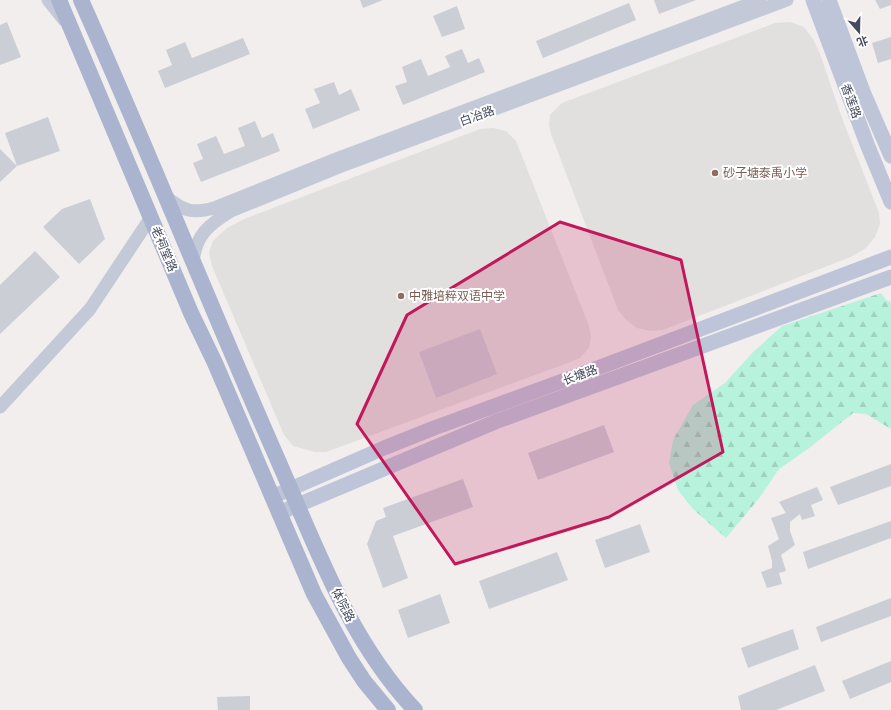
<svg xmlns="http://www.w3.org/2000/svg" width="891" height="710" font-family="'Space Grotesk','Noto Sans SC',sans-serif">
	<style>
		.education { fill: #e2dfdf }
		.forest { fill: url(#forest-firs) }
		.building { fill: #ccced6 }
		.lines { fill: none; stroke-linecap: round; stroke-linejoin: round }
		.tertiary { stroke: #c3c9d6; stroke-width: 13 }
		.secondary { stroke: #bec5d9; stroke-width: 15 }
		.primary { stroke: #abb4cf; stroke-width: 16 }
		.marked { fill: #c2185b; fill-opacity: 0.2; stroke: #c2185b; stroke-width: 3; stroke-linejoin: round }
		.education-dot { fill: #8d6e63; stroke: #fff; stroke-width: 1.5 }
		.labels { text-anchor: middle; stroke-width: 4; stroke-linejoin: round; paint-order: stroke }
		.street-label { font-size: 12px; fill: #444b5d; stroke: #fff }
		.education-label { font-size: 12px; fill: #785e54; stroke: #fff; text-anchor: start }
	</style>
	<defs>
		<pattern id="forest-firs" width="22" height="20" patternUnits="userSpaceOnUse"><rect width="22" height="20" fill="#b7f3dc"/><path d="M5 1l3.5 6h-7zM16 11l3.5 6h-7z" fill="#9fd2bf"/></pattern>
	</defs>
	<rect width="100%" height="100%" fill="#f1eeed"/>
	<path class="education" d="M790,22L804,27L813,39L820,54L842,118L879,213L880,224L875,237L866,248L853,256L663,330L650,331L637,328L626,320L618,310L551,134L549,124L550,115L562,103L775,23Z
		M493,128L506,131L516,141L522,156L589,326L591,337L589,348L580,358L568,363L326,452H315L293,446L284,435L212,266L209,252L213,241L227,228L244,219L480,129Z"/>
	<path class="forest" d="M881,293L886,300L891,302V429L866,414L853,413L808,449L779,469L760,497L726,538L693,509L678,490L669,463L673,440L693,405L725,383L753,352L782,326Z"/>
	<path class="building" d="M360,0H383L363,8Z
		M654,0H696L659,14Z
		M875,0H891V5L880,9Z
		M629,3L636,20L543,58L536,41Z
		M457,6L465,29L442,37L433,16Z
		M7,22L21,57L0,65V25Z
		M891,37V59L878,63L872,43Z
		M243,38L250,54L165,88L158,71L172,65L166,50L185,42L192,58Z
		M462,49L468,63L479,58L485,72L403,105L395,86L407,82L402,67L421,59L428,76L450,67L445,56Z
		M334,82L339,95L351,89L360,110L313,129L305,109L320,103L314,89Z
		M48,117L60,151L17,166L0,182V149L17,166L5,133Z
		M255,121L262,138L273,133L280,151L201,182L193,163L203,159L197,144L216,136L224,154L245,146L238,128Z
		M90,199L105,239L79,264L43,227L62,209Z
		M35,251L60,277L0,334V285Z
		M480,329L497,374L436,398L419,352Z
		M604,425L614,452L538,480L528,453Z
		M891,464V486L838,505L830,487Z
		M463,479L473,507L393,536L408,578L383,588L367,544L376,521L386,517L383,508Z
		M817,487L823,500L811,505L815,516L802,520L800,514L790,522V531L795,545L781,555L786,571L779,573L782,584L767,588L761,572L772,568V561L768,546L779,539L771,518L786,513L779,502Z
		M891,521V538L808,569L803,552Z
		M640,524L650,552L605,568L595,540Z
		M557,552L568,580L489,609L479,581Z
		M440,594L450,623L408,638L398,610Z
		M891,598V616L821,642L816,627Z
		M793,629L799,649L748,668L741,648Z
		M891,661V682L850,699L842,681Z
		M815,665L825,691L776,710H741L738,696Z
		M250,696V710H218L217,697Z"/>
	<g class="lines">
		<path class="tertiary" d="M48,0L64,20
			M166,197C184,211 192,214 214,208L336,159L760,0
			M193,262C196,235 208,225 231,211L339,167L787,0
			M0,407L90,309L151,217"/>
		<path class="secondary" d="M813,0L867,144L891,202
			M829,0L864,94L891,156
			M272,497L384,448L434,428L587,372L891,257
			M279,513L495,422L891,277"/>
		<path class="primary" d="M59,0L191,313L215,363L314,594L349,658L364,681L388,710
			M81,0C149,152 210,306 277,458C316,546 348,639 415,710"/>
	</g>
	<path class="marked" d="M560,222L681,260L723,452L609,517L455,564L357,424L407,315Z"/>
	<g class="education-dot">
		<circle cx="715" cy="173" r="4"/>
		<circle cx="401" cy="296" r="4"/>
	</g>
	<g class="labels">
		<g class="street-label">
			<text transform="translate(851 101) rotate(70)" y="4">香莲路</text>
			<text transform="translate(477 116) rotate(-20)" y="4">白冶路</text>
			<text transform="translate(164 249) rotate(67)" y="4">老祠堂路</text>
			<text transform="translate(580 375) rotate(-20)" y="4">长塘路</text>
			<text transform="translate(343 605) rotate(63)" y="4">体院路</text>
		</g>
		<g class="education-label">
			<text x="723" y="177">砂子塘泰禹小学</text>
			<text x="409" y="300">中雅培粹双语中学</text>
		</g>
	</g>
	<g transform="translate(859 32) rotate(160)" stroke="#ffffff" stroke-width="3" paint-order="stroke">
	<path d="M0-3L7 15L0 10L-7 15Z" fill="#444b5d"/>
	<text y="-6" font-size="11" font-weight="bold" text-anchor="middle" fill="#444b5d">北</text>
	</g>
</svg>
